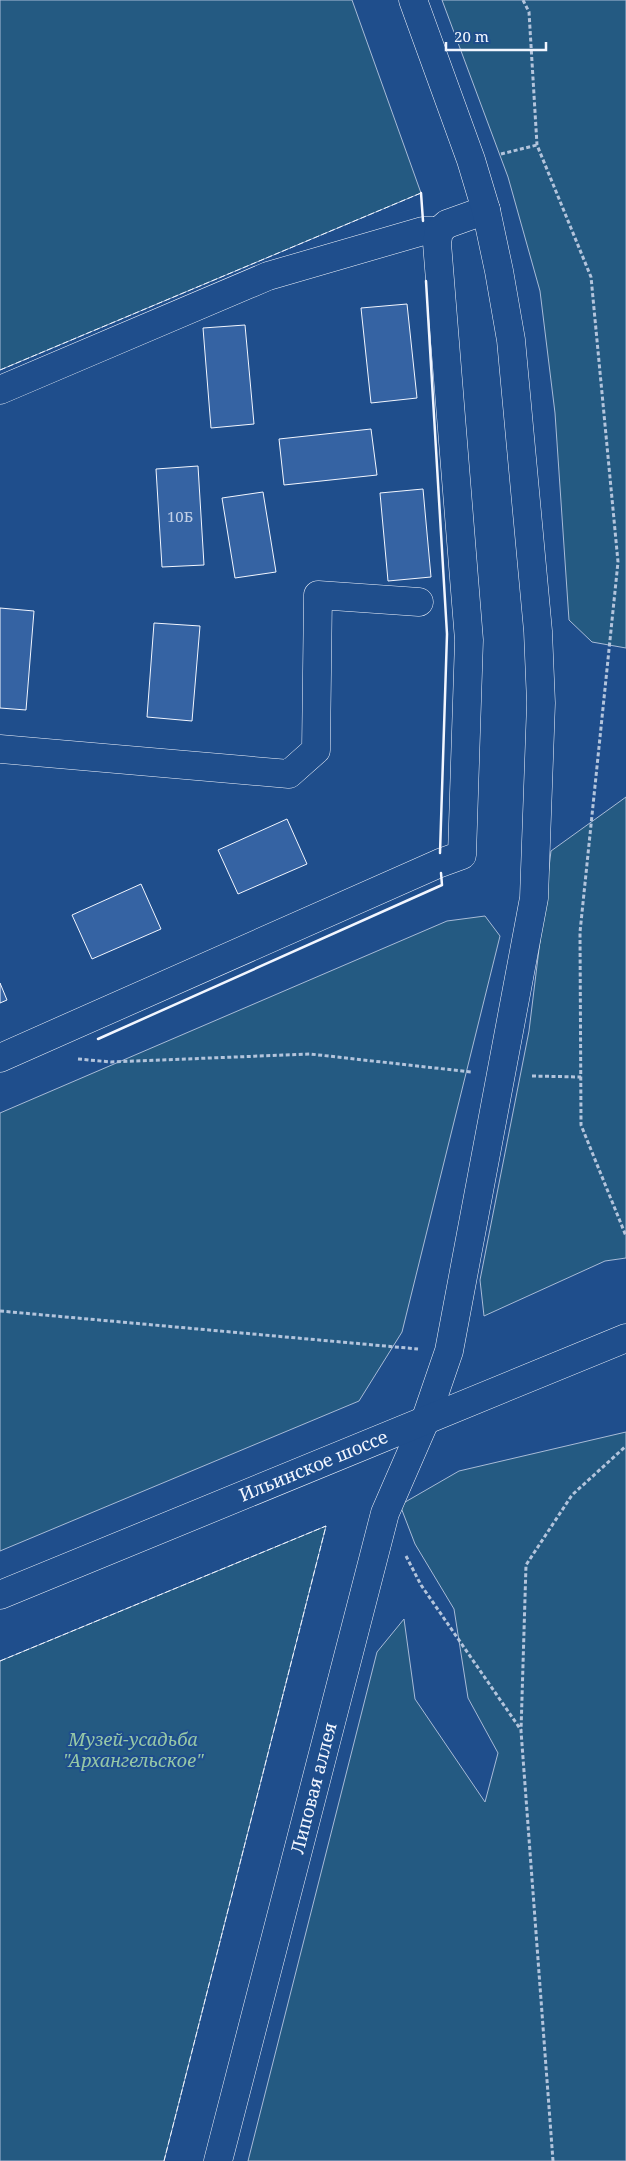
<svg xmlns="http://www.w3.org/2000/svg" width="626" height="2161" font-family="'Noto Serif',serif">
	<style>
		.green { fill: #245a82; stroke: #a8bbd7 }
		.building { fill: #3563a3; stroke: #f2f6ff }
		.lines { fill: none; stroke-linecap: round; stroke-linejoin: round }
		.minor-casing { stroke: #f2f6ff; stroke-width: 29 }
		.major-casing { stroke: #f2f6ff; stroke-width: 29 }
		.path { stroke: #b3c4dc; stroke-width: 3; stroke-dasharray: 4 2.5; stroke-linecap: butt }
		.minor { stroke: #1f4e8c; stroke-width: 28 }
		.major { stroke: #1f4e8c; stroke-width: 28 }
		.fence { stroke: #f2f6ff; stroke-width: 1; stroke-dasharray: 6 2.5; stroke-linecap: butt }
		.wall { stroke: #f2f6ff; stroke-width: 2.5 }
		.labels { text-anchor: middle; stroke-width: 4; stroke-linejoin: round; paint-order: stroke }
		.number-label { font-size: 15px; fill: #c3d1e8 }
		.street-label { font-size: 18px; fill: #f2f6ff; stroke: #1f4e8c }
		.park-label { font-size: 18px; font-style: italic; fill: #97c8a6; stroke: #1f4e8c }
	</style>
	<rect width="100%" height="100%" fill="#1f4e8c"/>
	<path class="green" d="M0,0H352L421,193L0,370Z
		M442,0H626V648L592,642L569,620L555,413L540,291L508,177Z
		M626,797V1258L605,1261L484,1316L480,1280L529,1031L551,851Z
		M485,916L500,936L402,1332L359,1401L0,1551V1113L447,921Z
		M626,1432V2161H248L377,1652L404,1619L415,1699L485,1802L498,1753L468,1698L454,1609L415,1544L400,1505L459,1471Z
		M326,1526L164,2161H0V1661Z"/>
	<path class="building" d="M407,304L417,398L371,403L361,308Z
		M245,325L254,424L211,428L203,328Z
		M371,429L377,475L284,485L279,439Z
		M198,466L204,565L162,567L156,469Z
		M423,489L431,577L388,581L380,493Z
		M263,492L276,572L235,578L222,498Z
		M0,608L34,611L26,710L0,708Z
		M154,623L200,626L192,721L147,717Z
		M287,819L307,864L238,894L218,850Z
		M141,884L161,929L92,959L72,915Z
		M0,983L7,1000L0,1003Z"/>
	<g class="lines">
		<g class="minor-casing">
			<g id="minor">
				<path d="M0,390L268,276L423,231H439"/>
				<path d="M0,749L289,774L316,750L318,595L419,602"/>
				<path d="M0,1058L440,863L462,855L469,640L437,243L439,231L447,224L486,210"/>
				<path id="s1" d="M218,2161L385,1513L425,1421L449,1351L534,898L541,703L538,631L511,340L499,271L486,210L471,160L413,0"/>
			</g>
		</g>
		<g class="major-casing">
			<g id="major">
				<path id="s2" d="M0,1595L626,1338"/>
			</g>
		</g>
		<path class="path" d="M523,0L529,12L537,145L591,277L618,562L580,932L581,1125L626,1236
			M501,154L537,145
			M78,1059L111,1062L310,1054L471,1072
			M532,1076L581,1077
			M0,1311L418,1349
			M406,1556L421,1585L521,1730
			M553,2161L521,1731L526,1565L572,1495L626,1446"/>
		<use href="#minor" class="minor"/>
		<use href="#major" class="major"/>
		<path class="fence" d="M0,370L421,193
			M0,1661L326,1526
			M164,2161L326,1526"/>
		<path class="wall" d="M421,193L423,221
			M426,281L447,634L440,853
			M98,1039L442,885L441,873"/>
	</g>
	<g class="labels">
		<g class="number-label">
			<text x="180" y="522">10Б</text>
		</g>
		<g class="street-label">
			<text dy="6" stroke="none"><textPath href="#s2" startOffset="339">Ильинское шоссе</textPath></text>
			<text dy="6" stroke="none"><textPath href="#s1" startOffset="385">Липовая аллея</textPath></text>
		</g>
		<g class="park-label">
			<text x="133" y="1746">Музей-усадьба<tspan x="133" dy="21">"Архангельское"</tspan></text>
		</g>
	</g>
	<path d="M446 42v8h100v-8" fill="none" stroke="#f2f6ff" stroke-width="2.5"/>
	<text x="454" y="42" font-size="15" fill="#f2f6ff" stroke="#1f4e8c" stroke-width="4" paint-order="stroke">20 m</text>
</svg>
